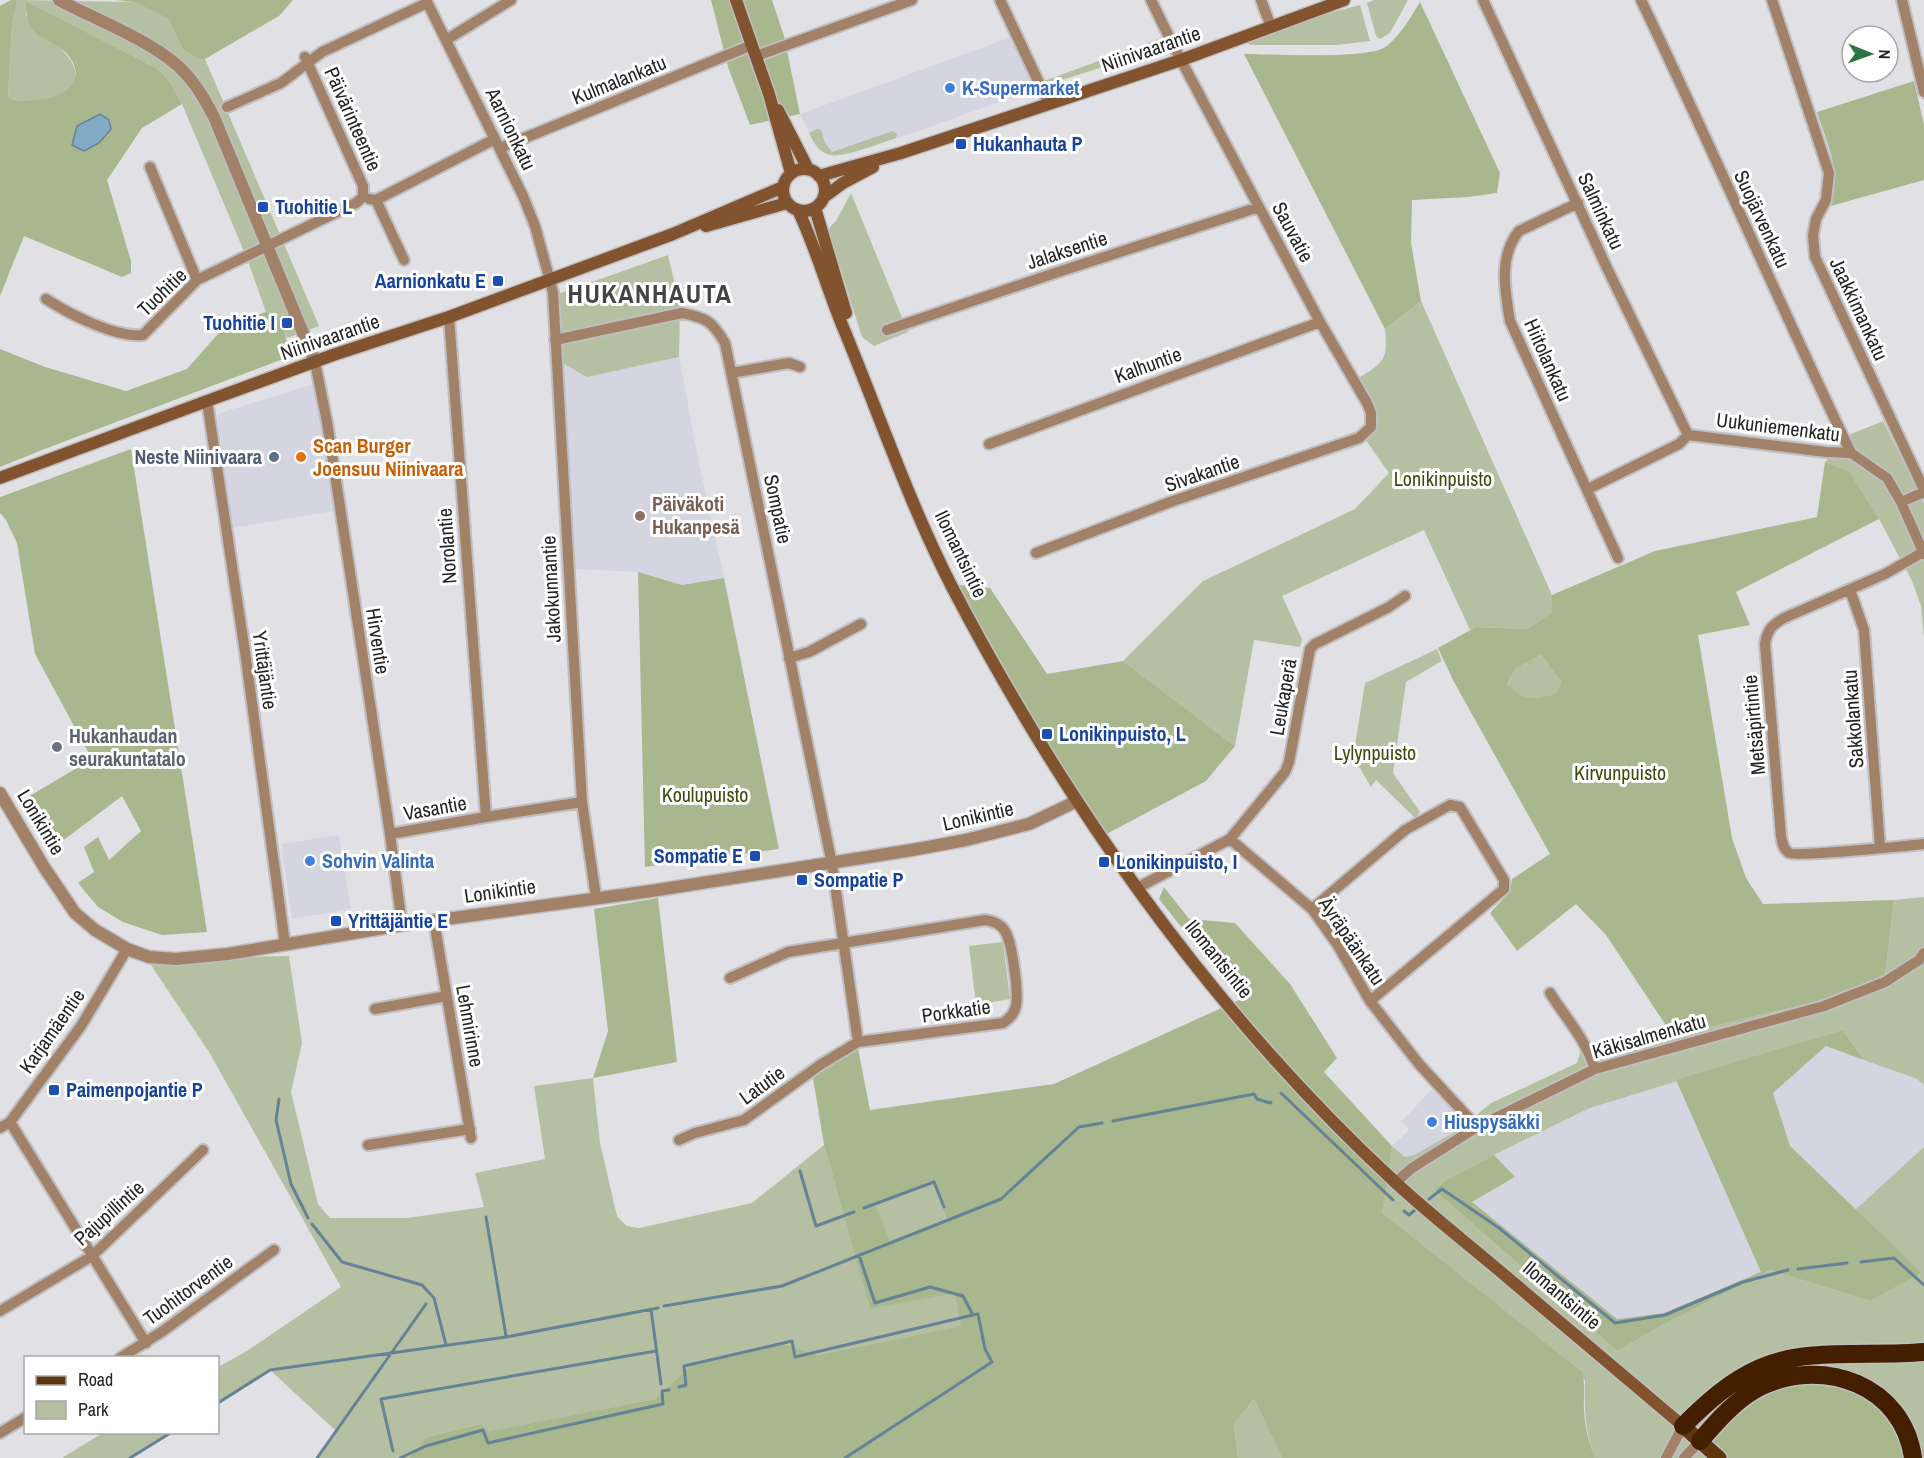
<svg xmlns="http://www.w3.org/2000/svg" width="1924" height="1458" font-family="'Archivo Narrow',sans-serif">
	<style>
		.built { fill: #d5d5e1 }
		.green { fill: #b5c0a2 }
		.forest { fill: #a8b78e; fill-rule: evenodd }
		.water { fill: #83abc6; stroke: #668296; stroke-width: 1.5 }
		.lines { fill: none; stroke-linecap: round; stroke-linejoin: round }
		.stream { stroke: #668296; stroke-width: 3 }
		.minor-casing { stroke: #bfbfc2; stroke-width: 14 }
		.tertiary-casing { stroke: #bfbfc2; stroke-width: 15 }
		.secondary-casing { stroke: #bfbfc2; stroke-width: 15 }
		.primary-casing { stroke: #bfbfc2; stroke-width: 18 }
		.motorway-casing { stroke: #bfbfc2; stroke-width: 21 }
		.minor { stroke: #a28169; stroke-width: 10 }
		.tertiary { stroke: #a28169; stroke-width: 12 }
		.secondary { stroke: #81532e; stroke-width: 12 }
		.primary { stroke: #61360d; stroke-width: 15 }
		.motorway { stroke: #431f00; stroke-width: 18 }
		.shop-dot { fill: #3f7fe0; stroke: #fff; stroke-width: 2 }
		.transit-dot { fill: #1a4fb4; stroke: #fff; stroke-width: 2 }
		.service-dot { fill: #5c6f8a; stroke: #fff; stroke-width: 2 }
		.food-dot { fill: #e8710a; stroke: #fff; stroke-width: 2 }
		.education-dot { fill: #8d6e63; stroke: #fff; stroke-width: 2 }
		.worship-dot { fill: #6b7280; stroke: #fff; stroke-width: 2 }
		.labels { text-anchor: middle; stroke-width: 6; stroke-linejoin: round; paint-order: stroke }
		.street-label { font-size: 20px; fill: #242425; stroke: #fff }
		.shop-label { font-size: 20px; font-weight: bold; fill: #366cbe; stroke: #fff; text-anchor: start }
		.transit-label { font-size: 20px; font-weight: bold; fill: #164399; stroke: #fff; text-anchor: start }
		.food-label { font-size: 20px; font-weight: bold; fill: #c56008; stroke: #fff; text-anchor: start }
		.service-label { font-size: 20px; font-weight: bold; fill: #4e5e75; stroke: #fff; text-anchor: end }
		.park-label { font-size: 20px; fill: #3a4b0b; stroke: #fff }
		.education-label { font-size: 20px; font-weight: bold; fill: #785e54; stroke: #fff; text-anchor: start }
		.worship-label { font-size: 20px; font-weight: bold; fill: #5b616d; stroke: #fff; text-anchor: start }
		.district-label { font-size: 26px; font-weight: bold; letter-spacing: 1.5px; fill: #444447; stroke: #fff }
	</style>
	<rect width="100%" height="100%" fill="#e1e1e5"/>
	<path class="built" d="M1014,36L1038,88L913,133L836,156L823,152L814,143L800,114Z
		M679,357L699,463L724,578L682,585L638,572L574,569L562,363L587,377Z
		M314,384L335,511L233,528L217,414Z
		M339,835L351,909L292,919L281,844Z
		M1826,1046L1917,1079L1924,1085V1147L1855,1210L1790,1146L1773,1093Z
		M1676,1080L1762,1273L1664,1313L1617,1319L1471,1202L1515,1178L1494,1155L1590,1108Z
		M1433,1088L1459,1116L1460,1129L1456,1133L1414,1155L1405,1158L1392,1146L1409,1130L1402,1121Z"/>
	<path class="green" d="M17,0L134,2L168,19L183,50L199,59H205L319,326L287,338L277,315L266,312L248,261L182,104L170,82L158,69L26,1V16C37,27 70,53 74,67C84,101 29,107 8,97L12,24Z
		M1374,0H1408L1390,33L1380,39L1376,36L1367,3Z
		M1360,5L1370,41L1337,45H1250L1247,42L1314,17Z
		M1164,37L1167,44C1128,58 1088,73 1047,84L1044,81Z
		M816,129L821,130L825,143L832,152L893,131L897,134L896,138C880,143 841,160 827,154C818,151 813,141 809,133Z
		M851,193L908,332L874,346L862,337L828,229L836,221Z
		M668,255L680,306L679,357L587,377L562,363L558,294Z
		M1421,301L1552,595V612L1527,629L1476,627L1470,630L1424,530L1282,596L1302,639L1300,647L1254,640L1235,746L1123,661L1203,581L1355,509L1389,473L1365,439L1374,428L1357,379C1384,362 1388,361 1385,329Z
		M1883,421L1924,503V638L1921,606L1912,581L1879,519L1849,471L1825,462L1851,434Z
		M1437,649L1442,661L1406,682L1393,773L1420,812L1415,818L1376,780L1371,787L1360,768L1352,764L1365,683Z
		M1541,655L1561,682L1556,693C1533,702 1526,701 1507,686L1515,669Z
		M1924,897V1085L1917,1079L1864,1060L1843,1030L1590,1108L1494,1155L1446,1180L1434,1190L1617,1351L1661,1326L1770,1270L1870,1301L1922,1273L1855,1210L1924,1147V1458L1700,1436L1387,1172L1392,1146L1405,1157L1414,1155L1460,1129L1491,1103L1577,1063L1581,1050L1599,1048L1604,1053L1610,1054L1673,1036L1823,1000L1877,980L1885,975L1894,900Z
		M1003,942L1010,999L976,1005L969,946Z
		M289,956L302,1043L291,1092L318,1204L330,1218H407L484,1207L475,1173L545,1159L534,1086L593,1078L600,1143L617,1216L627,1226L639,1228L752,1203L824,1145L870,1307L956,1294L962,1326L817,1355L782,1343L695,1362L655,1399L487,1433L481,1424L426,1437L409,1458H317L336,1431L270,1370L218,1403V1367L247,1351L341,1287L209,1052L147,959Z
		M1386,1176L1713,1458H1595C1585,1432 1584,1408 1585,1380L1382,1213Z
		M934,1182L948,1219L890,1242L876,1205Z
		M1254,1399L1282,1458H1238L1234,1424Z
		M104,1432H172V1433L130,1458H62Z"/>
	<path class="forest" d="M11,0H17L12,24L8,97C20,103 31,101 44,99C67,96 87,78 68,55C59,44 43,41 34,31C26,23 26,12 26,1L158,69L170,82L182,104L142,128L107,180L131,261V273L122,277L24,236L0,296V6Z
		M116,0H293L279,16L205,59H199L183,50L168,19L134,2Z
		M711,0H772L784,36L800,114L750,125L728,67Z
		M1420,2L1500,173L1497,193L1468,197L1412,200L1411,243L1421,301L1385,329L1244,54C1270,54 1370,60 1387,46C1401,34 1411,17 1420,2Z
		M1914,81L1924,125V180L1827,207C1844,173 1827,145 1817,112Z
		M266,312L277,315C284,332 291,340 283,359L42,450L0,467V349L45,367L126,391L187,369L225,326Z
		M131,449L207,932L162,935L123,922L98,907L78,883L94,872L84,847L98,837L109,860L141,831L122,796L53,848L23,800L92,759L35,654L17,543L6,520L0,513V497Z
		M1825,462L1849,471L1879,519L1736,592L1750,625L1698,635L1732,838L1746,878L1763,904L1894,900L1885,975L1877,980L1823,1000L1673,1036L1606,935L1576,904L1517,951L1490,913C1500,902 1511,894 1512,879L1550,854L1454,682L1438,648L1476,627L1527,629L1552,612V595L1655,551L1817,517ZM1541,655L1561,682L1556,693C1534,701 1525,701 1507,685L1515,669Z
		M638,572L682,585L724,578L779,849L645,867Z
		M949,584L990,588L1047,674L1123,661L1235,746L1206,781L1103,836Z
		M1164,887L1189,919L1235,923L1290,984L1337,1058L1324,1072L1392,1146L1382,1213L1582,1372C1586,1385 1583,1398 1584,1411C1585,1427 1589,1443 1595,1458H1282L1254,1399L1234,1424L1238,1458H409L426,1437L481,1424L488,1432L655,1399L695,1362L782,1343L817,1355L961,1326L955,1294L870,1308L824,1145L812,1072L857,1043L870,1110L1054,1084L1239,1000L1159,899ZM934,1183L947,1219L890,1241L876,1205Z
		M658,898L677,1062L593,1078L608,1031L594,909Z
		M1843,1030L1864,1060L1826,1046L1773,1093L1790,1146L1922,1273L1870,1301L1770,1270L1661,1326L1617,1351L1434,1190L1446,1180L1494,1155L1515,1177L1472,1202L1617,1319L1664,1313L1761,1272L1676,1080Z
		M1847,1383L1887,1411L1909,1458H1724L1704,1440L1723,1418L1777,1384Z"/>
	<path class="water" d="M100,114L109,120L111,129L99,143L84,151L72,145L77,126Z"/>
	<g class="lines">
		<path class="stream" d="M1281,1093L1393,1200
			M279,1099L276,1120L291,1184L308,1218
			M1113,1121L1254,1094L1257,1099L1270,1103L1271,1102
			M800,1171L816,1226L854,1212
			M1429,1199L1442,1189L1499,1228L1615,1323L1665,1315L1743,1282L1788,1270
			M864,1208L934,1182L944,1207
			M1404,1211L1409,1215L1415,1210
			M486,1217L506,1336
			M312,1224L342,1262L422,1285L434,1298L446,1345
			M1861,1262L1894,1258L1924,1285
			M1798,1269L1847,1263
			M664,1306L782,1286L1001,1199L1079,1127L1102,1123
			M651,1309L661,1384
			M679,1387L686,1385L684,1366L792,1341L795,1357L973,1315
			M662,1391L669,1390
			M218,1403L270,1370L506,1337L658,1308
			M393,1451L381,1399L656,1351
			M130,1458L172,1432
			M317,1458L426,1304
			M400,1458L426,1446L483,1430L488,1443L663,1404L662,1391
			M845,1458L992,1362L985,1349L978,1314L973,1315L963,1296L930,1287L875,1303L859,1255"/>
		<g class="minor-casing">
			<path id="minor" d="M426,0L523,196L535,226L553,292L582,802L596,897
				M1000,0L1049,104
				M1261,0L1271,27
				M1483,0L1607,268L1688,435
				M1641,0C1713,150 1779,303 1851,453
				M1772,0L1829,173L1826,200L1816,219L1813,235L1815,257L1924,490
				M1902,0L1924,92
				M446,40L511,0
				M756,56L912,0
				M227,107L281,83L322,52L427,3
				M500,148L752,45
				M150,167L197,280
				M369,199L376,200L404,260
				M376,200L495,139
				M1578,203L1519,231C1498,257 1505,291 1510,321L1618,558
				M46,299C69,314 116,338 143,335L197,280L356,203L363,197V186L305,57
				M449,317L486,817L582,802
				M887,330L1058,272L1259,207
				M555,340L682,313C707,318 712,321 725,343L832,864L858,1042
				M315,362L327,422L390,834L402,925
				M731,373L789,363L800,367
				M207,401L245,652L285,944
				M989,444L1320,322
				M1588,489L1679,444L1688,435L1826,452L1851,453L1887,478L1901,502L1924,554
				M1901,502L1924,492
				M1923,552L1885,574L1784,618C1772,625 1767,630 1765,644L1781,836C1782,842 1783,849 1789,853C1796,857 1906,846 1924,844
				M1036,553L1173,501L1359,438L1371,427V413L1367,403L1320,322L1173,45L1151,0
				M1850,590L1864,630L1880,847
				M789,658L809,652L861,624
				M390,834L486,817
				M1230,839L1285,772L1289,762L1310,649L1315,644L1389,607L1405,596
				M1137,888L1230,839L1312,909L1337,944L1370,1001L1419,1064L1477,1127
				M1312,909L1405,830L1450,805L1460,807L1504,880V889L1370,1001
				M434,921L471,1138
				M1550,993C1567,1020 1585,1038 1595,1069
				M375,1009L447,996
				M10,1122L146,1343
				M0,1128L10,1122L81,1026L127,949
				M679,1140L695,1133L744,1120L820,1065L858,1042L1003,1023C1008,1019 1013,1016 1015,1009C1020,997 1012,942 1005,931C1001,924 993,921 985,920L788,952L730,978
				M368,1145L470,1129
				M1396,1182L1412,1168L1477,1127L1595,1069L1824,1006L1885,982L1919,960L1924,953
				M0,1311L92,1256L203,1150
				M120,1358L163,1331L274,1250
				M0,1433L26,1417
				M1666,1458L1683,1426
				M1684,1458L1700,1441"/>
		</g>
		<g class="tertiary-casing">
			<path id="tertiary" d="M59,0C96,20 159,43 186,74C198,87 206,102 214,117L315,362
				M0,793L44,867L75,913L95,930L127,949L149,957L176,959L228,954L402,925L651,891L912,850L966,840L1029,824L1077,801"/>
		</g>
		<g class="secondary-casing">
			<path id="secondary" d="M736,0L769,94L791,173
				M778,110L808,169
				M783 190a21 21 0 1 1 42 0a21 21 0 1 1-42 0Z
				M819,176L901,153L1181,60L1344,0
				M824,197L843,183L873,167
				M815,208L846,313
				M798,210C817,250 828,292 845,332C880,417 910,505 952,587C1067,807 1213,1013 1395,1182C1427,1212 1462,1239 1495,1267C1558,1320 1620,1373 1683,1426
				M706,226L787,203
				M0,478L207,401L333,355L449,317L673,234L783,187"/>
		</g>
		<g class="primary-casing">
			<path id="primary" d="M1683,1426L1719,1458"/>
		</g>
		<g class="motorway-casing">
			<path id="motorway" d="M1683,1426C1706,1403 1730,1381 1760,1368C1806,1347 1873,1357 1924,1352
				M1700,1441C1718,1420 1737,1398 1762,1386C1824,1357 1903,1385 1913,1458"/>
		</g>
		<use href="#minor" class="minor"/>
		<use href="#tertiary" class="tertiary"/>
		<use href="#secondary" class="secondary"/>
		<use href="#primary" class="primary"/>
		<use href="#motorway" class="motorway"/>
	</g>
	<g class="shop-dot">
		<circle cx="950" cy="88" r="6"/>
		<circle cx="310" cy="861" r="6"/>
		<circle cx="1432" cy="1122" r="6"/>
	</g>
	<g class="transit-dot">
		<rect x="955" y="138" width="12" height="12" rx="3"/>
		<rect x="257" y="201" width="12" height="12" rx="3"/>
		<rect x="492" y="275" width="12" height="12" rx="3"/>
		<rect x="281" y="317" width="12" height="12" rx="3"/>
		<rect x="1041" y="728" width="12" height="12" rx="3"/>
		<rect x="749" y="850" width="12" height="12" rx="3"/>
		<rect x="1098" y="856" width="12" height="12" rx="3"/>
		<rect x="796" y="874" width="12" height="12" rx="3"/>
		<rect x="330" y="915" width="12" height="12" rx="3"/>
		<rect x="48" y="1084" width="12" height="12" rx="3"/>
	</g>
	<circle class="service-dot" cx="274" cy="457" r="6"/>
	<circle class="food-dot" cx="301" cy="457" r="6"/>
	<circle class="education-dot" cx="640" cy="516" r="6"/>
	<circle class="worship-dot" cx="57" cy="747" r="6"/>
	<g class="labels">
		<g class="street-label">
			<text transform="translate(1151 49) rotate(-19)" y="7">Niinivaarantie</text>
			<text transform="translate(619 80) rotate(-22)" y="7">Kulmalankatu</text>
			<text transform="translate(353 119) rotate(66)" y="7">Päivärinteentie</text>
			<text transform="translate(511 129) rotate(64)" y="7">Aarnionkatu</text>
			<text transform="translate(1601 211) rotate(65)" y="7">Salminkatu</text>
			<text transform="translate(1762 219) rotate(65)" y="7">Suojärvenkatu</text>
			<text transform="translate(1293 232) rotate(62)" y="7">Sauvatie</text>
			<text transform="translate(1067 250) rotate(-18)" y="7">Jalaksentie</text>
			<text transform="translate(162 292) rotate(-44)" y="7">Tuohitie</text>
			<text transform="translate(1859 309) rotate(65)" y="7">Jaakkimankatu</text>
			<text transform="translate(330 337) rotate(-19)" y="7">Niinivaarantie</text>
			<text transform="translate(1548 360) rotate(66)" y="7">Hiitolankatu</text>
			<text transform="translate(1148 365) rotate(-20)" y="7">Kalhuntie</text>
			<text transform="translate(1778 427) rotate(7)" y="7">Uukuniemenkatu</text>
			<text transform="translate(1202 473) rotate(-19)" y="7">Sivakantie</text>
			<text transform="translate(778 509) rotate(78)" y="7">Sompatie</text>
			<text transform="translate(447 546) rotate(-94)" y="7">Norolantie</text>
			<text transform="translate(961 554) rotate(64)" y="7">Ilomantsintie</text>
			<text transform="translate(551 589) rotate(-93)" y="7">Jakokunnantie</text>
			<text transform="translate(378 641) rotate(81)" y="7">Hirventie</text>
			<text transform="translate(265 670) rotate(82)" y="7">Yrittäjäntie</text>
			<text transform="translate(1283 697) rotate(-80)" y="7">Leukaperä</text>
			<text transform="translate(1853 719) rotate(-94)" y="7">Sakkolankatu</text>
			<text transform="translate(1754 725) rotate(-95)" y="7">Metsäpirtintie</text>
			<text transform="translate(435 808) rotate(-10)" y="7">Vasantie</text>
			<text transform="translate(978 816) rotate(-13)" y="7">Lonikintie</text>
			<text transform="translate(41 822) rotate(59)" y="7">Lonikintie</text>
			<text transform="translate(500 891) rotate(-8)" y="7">Lonikintie</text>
			<text transform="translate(1352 941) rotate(56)" y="7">Äyräpäänkatu</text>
			<text transform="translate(1219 959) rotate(51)" y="7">Ilomantsintie</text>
			<text transform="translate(956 1011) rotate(-8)" y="7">Porkkatie</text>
			<text transform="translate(470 1026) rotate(80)" y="7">Lehmirinne</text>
			<text transform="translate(52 1031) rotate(-55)" y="7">Karjamäentie</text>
			<text transform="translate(1649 1036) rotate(-16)" y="7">Käkisalmenkatu</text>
			<text transform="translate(762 1085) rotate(-36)" y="7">Latutie</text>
			<text transform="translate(109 1213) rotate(-42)" y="7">Pajupillintie</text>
			<text transform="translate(188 1290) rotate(-36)" y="7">Tuohitorventie</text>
			<text transform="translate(1562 1295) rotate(40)" y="7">Ilomantsintie</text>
		</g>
		<g class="shop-label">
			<text x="962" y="95">K-Supermarket</text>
			<text x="322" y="868">Sohvin Valinta</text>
			<text x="1444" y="1129">Hiuspysäkki</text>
		</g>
		<g class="transit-label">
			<text x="973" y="151">Hukanhauta P</text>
			<text x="275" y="214">Tuohitie L</text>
			<text x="486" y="288" text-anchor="end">Aarnionkatu E</text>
			<text x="275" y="330" text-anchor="end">Tuohitie I</text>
			<text x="1059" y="741">Lonikinpuisto, L</text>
			<text x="743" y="863" text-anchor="end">Sompatie E</text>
			<text x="1116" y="869">Lonikinpuisto, I</text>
			<text x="814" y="887">Sompatie P</text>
			<text x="348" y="928">Yrittäjäntie E</text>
			<text x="66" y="1097">Paimenpojantie P</text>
		</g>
		<g class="food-label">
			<text x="313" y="453">Scan Burger<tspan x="313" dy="23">Joensuu Niinivaara</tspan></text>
		</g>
		<g class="service-label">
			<text x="262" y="464">Neste Niinivaara</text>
		</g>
		<g class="park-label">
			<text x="1443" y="486">Lonikinpuisto</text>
			<text x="1375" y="760">Lylynpuisto</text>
			<text x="1620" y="780">Kirvunpuisto</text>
			<text x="705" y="802">Koulupuisto</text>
		</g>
		<g class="education-label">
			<text x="652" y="511">Päiväkoti<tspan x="652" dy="23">Hukanpesä</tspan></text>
		</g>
		<g class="worship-label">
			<text x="69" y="743">Hukanhaudan<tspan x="69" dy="23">seurakuntatalo</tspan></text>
		</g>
		<g class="district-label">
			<text x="650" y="303">HUKANHAUTA</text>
		</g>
	</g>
	<rect x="24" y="1356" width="195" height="78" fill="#ffffff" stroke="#a7a7a8" stroke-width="1.5"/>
	<rect x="36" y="1376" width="30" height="9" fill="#61360d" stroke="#a7a7a8" stroke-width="1.5"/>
	<text x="78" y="1386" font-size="18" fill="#242425">Road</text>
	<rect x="36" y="1401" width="30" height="18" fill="#b5c0a2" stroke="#a7a7a8" stroke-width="1.5"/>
	<text x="78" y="1416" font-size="18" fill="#242425">Park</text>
	<g transform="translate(1870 54) rotate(91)"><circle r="28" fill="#ffffff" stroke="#a7a7a8" stroke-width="1.5"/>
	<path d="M0-4.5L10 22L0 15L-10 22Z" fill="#2c7542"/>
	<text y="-9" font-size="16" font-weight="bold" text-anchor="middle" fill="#242425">N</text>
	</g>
</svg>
